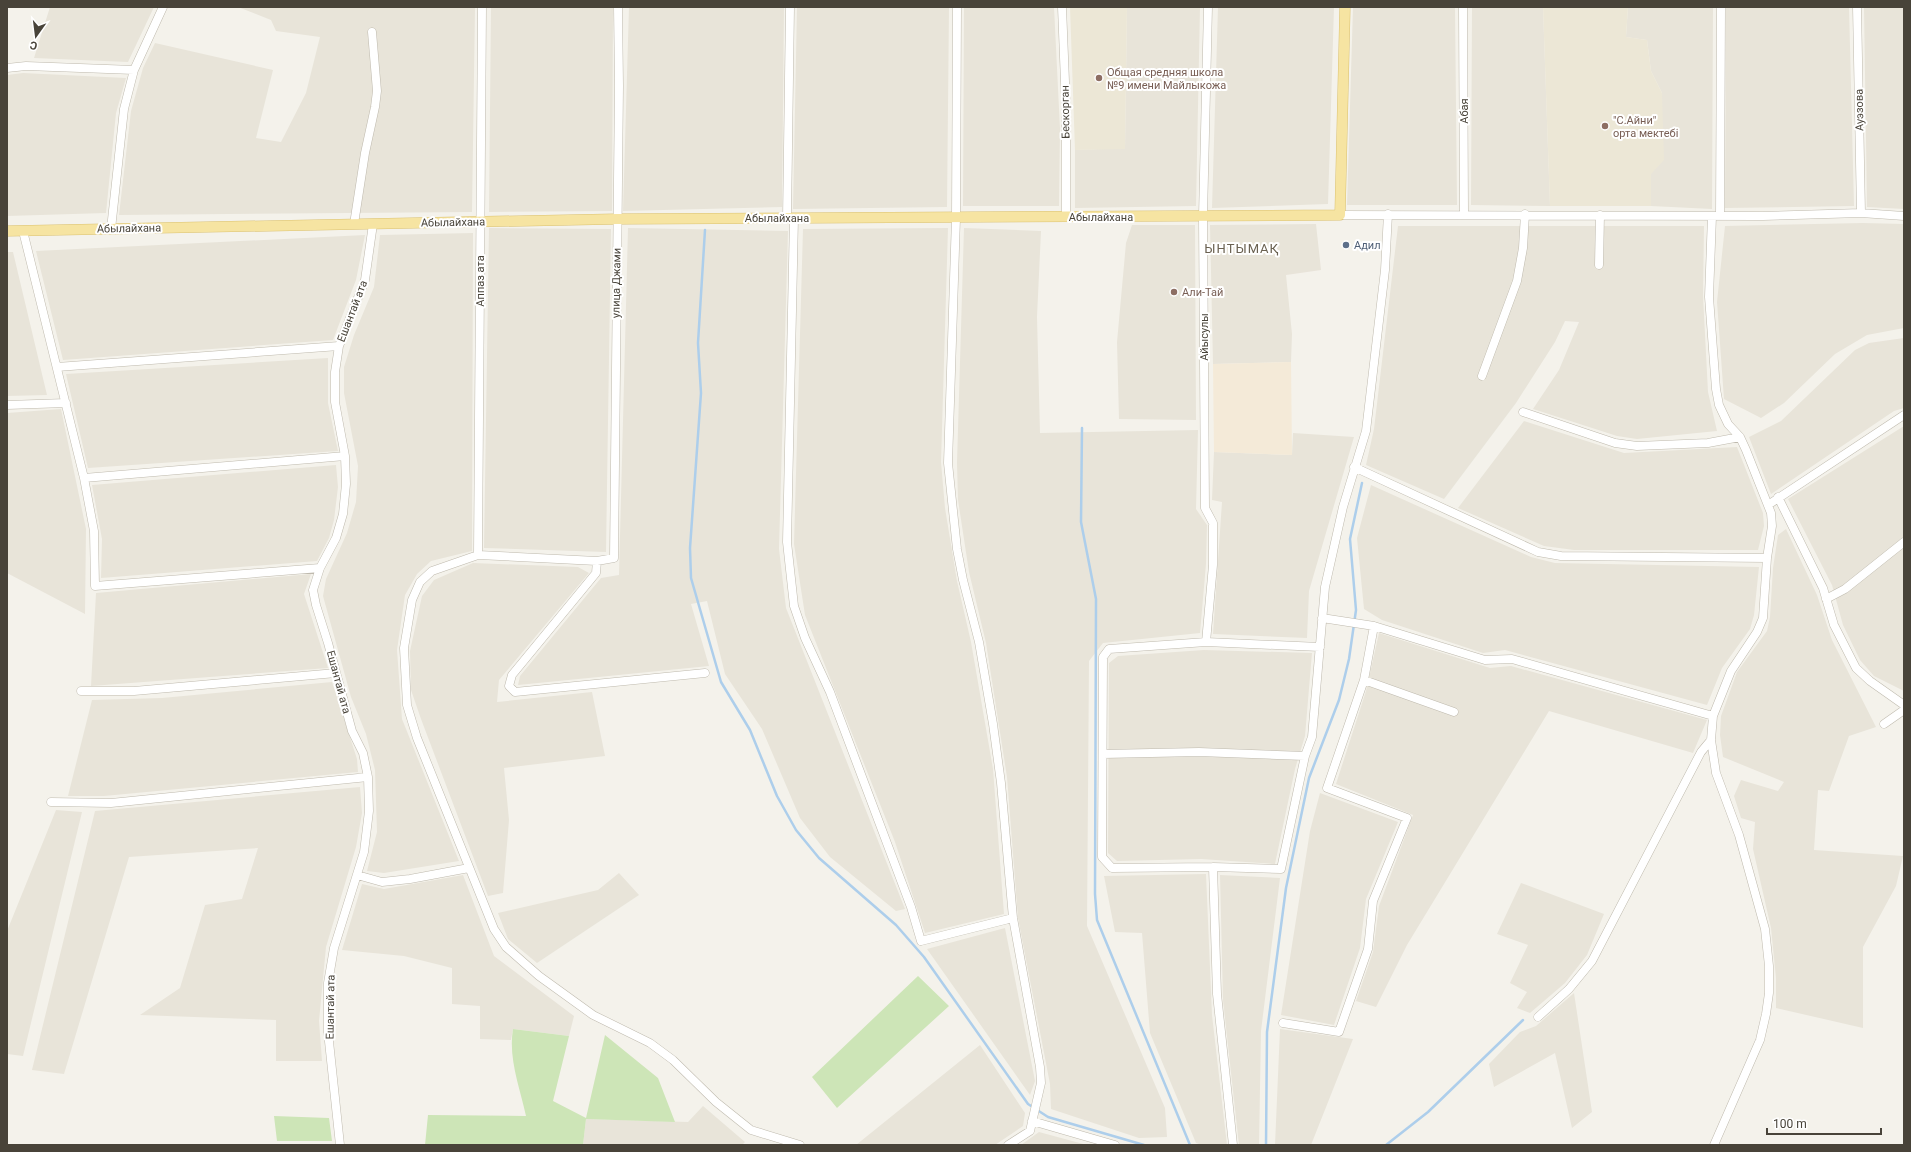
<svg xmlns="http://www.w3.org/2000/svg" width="1911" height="1152" font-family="Roboto,sans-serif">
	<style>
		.residential { fill: #e8e4d9 }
		.commercial { fill: #f4ead8 }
		.education { fill: #ece7d6 }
		.green { fill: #cde5b7 }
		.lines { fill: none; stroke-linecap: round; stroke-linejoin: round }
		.stream { stroke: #adceeb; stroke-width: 2.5 }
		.minor-casing { stroke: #bfbaae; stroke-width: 9 }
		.major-casing { stroke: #dbc272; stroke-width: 11 }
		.minor { stroke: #fff; stroke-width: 8 }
		.major { stroke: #f6e4a2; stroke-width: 10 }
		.education-dot { fill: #8d6e63; stroke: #fff; stroke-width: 1.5 }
		.service-dot { fill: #5c6f8a; stroke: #fff; stroke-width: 1.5 }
		.labels { text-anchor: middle; stroke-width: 4; stroke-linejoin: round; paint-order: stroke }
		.education-label { font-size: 11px; fill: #785e54; stroke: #fff; text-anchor: start }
		.street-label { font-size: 11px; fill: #484339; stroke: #fff }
		.service-label { font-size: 11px; fill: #4e5e75; stroke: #fff; text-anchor: start }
		.quarter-label { font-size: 13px; letter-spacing: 1px; fill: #6a6151; stroke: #fff }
	</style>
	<rect width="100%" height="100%" fill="#f4f2eb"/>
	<path class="residential" d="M50,7H154L128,62L34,58Z
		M238,7H475L472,212L119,215L131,111L143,68L155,43L273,70L256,138L281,142L306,93L320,37L276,31L271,20Z
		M491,7H613L612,211L489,212Z
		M629,7H784L782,207L623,211Z
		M797,7H949L947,207L793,209Z
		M964,7H1054L1060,129L1059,206H963Z
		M1127,7H1200L1196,206L1075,208V150L1125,148Z
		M1218,7H1334L1328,204L1212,208Z
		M1353,7H1455L1457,205H1347Z
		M1472,7H1543L1550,206L1471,205Z
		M1628,7H1713L1712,209L1651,206V174L1662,93L1651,71L1647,40L1626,37Z
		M1726,7H1849L1854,206L1725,208Z
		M1864,7H1904V209L1867,207Z
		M23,73L126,78L116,113L106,213L7,216V75Z
		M1863,223L1904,224V328L1867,335L1835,354L1784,403L1761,418L1724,399L1717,302L1725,226Z
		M1316,224L1321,270L1286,275L1292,334L1291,362L1213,364L1210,225Z
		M1132,225H1195L1196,420L1119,419L1117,342L1126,243Z
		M1398,226H1704L1703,296L1708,392L1717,431L1637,439L1617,436L1533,409L1559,370L1579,322L1565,321L1555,342L1516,403L1444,499L1366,465L1374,429Z
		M489,228L611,229L606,552L484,548Z
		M628,228L788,231L779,549L786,608L905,909L896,911L830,857L800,818L762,729L725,674L707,601L691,604L709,666L518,685L520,676L601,578L619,575Z
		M948,228L941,462L945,508L957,581L971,642L993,769L1004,914L925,933L895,842L805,615L794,544L803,229Z
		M964,228L1041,231L1037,317L1040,433L1198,430L1196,509L1207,525L1206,564L1200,633L1103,643L1089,661L1087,926L1165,1108L1167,1137L1139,1138L1051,1109L1050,1084L1018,918L1007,777L986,643L969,572L958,500L957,463Z
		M473,233L472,551L431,561L417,574L405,595L397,650L402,719L459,861L384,873L367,871L377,832L375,770L366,734L351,697L323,596L326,579L347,533L356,502L358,466L344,393V367L354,335L374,287L380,235Z
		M365,235L356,280L333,340L63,360L36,251Z
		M7,252H13L47,395L7,396Z
		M1904,338V408L1894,411L1771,494L1749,437L1781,421L1855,350L1869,343Z
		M328,358V403L338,451L88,468L66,374Z
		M61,409L86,529L85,614L7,573V413Z
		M1524,421L1624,453L1737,447L1763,513L1764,526L1758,550H1574L1544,546L1458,508Z
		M1904,426V691L1874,676L1860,660L1843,625L1832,585L1788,499Z
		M1293,433L1354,437L1309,591L1307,638L1213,634L1222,502L1212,500L1214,452L1292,455Z
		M336,465L338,487L334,520L329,538L317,561L101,578L102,539L92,485Z
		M1371,485L1531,557L1555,563L1759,567L1754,615L1750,629L1722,668L1707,705L1505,650L1483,653L1382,620L1364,609L1357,538Z
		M1786,529L1817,595L1832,640L1876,727L1849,736L1829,791L1818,790L1814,850L1903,856L1896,886L1863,947V1028L1776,1008V978L1771,928L1753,849L1755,822L1741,818L1734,796L1741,780L1778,791L1784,782L1723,757L1720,735L1721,716L1737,672L1767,631L1770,617L1773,568L1778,535Z
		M473,563L578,567L589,573L499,680L497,702L592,692L605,756L504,768L509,820L503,893L488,896L421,719L411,690L410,651L422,596L434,580Z
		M311,574L304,594L328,668L91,686L96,593Z
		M1379,633L1490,668L1511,666L1707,720L1693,753L1549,711L1407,945L1376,1007L1356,1001L1373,952L1379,906L1413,815L1336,784L1366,691Z
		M1204,650L1312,653L1305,736L1295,769L1275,864L1201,859L1117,861L1108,853L1109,663L1118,656Z
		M332,682L357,759L358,772L104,796H68L92,700L162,698Z
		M360,787L362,813L356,847L326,947L319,1021L322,1061H276V1020L140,1015L180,988L205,905L242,899L258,848L129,857L64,1074L32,1070L95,811Z
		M1320,793L1398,822L1366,899L1360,948L1334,1025L1281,1015L1310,831Z
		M56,810L82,812L23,1056L7,1054V931Z
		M619,873L639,895L537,963L508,939L498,913L598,890Z
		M1206,874L1212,1015L1227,1145H1202L1196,1143L1150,1033L1142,933L1115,932L1104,876Z
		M463,875L494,956L574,1016L569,1036L513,1029L511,1040L480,1039V1006L452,1004V968L404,956L342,950L362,884L384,889Z
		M1220,875L1280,878L1261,1031L1259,1145H1239L1223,1000Z
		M1521,883L1604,914L1587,955L1565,983L1530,1013L1517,1008L1527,992L1510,983L1528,945L1497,934Z
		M1005,928L1035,1081L1030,1095L927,949Z
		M1574,993L1592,1112L1572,1128L1555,1053L1494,1087L1489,1064L1520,1032L1536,1026Z
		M1280,1029L1353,1039L1311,1145H1275Z
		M980,1045L1025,1113L1023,1126L995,1145H856Z
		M703,1106L745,1142L742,1145H583L586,1119L688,1122Z
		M1039,1132L1087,1145H1021Z"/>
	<path class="commercial" d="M1291,362L1292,455L1214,452L1213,364Z"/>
	<path class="education" d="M1070,7H1127L1125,149L1075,150Z
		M1543,7H1628L1626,37L1647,40L1651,71L1662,93L1664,160L1651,174V206H1550Z"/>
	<path class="green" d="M918,976L949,1006L837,1108L812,1077Z
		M513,1029L569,1036L553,1101L586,1118L605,1035L658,1078L675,1122L586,1119L583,1145H425L428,1115L526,1116C520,1088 508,1058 513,1029Z
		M274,1116L329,1118L332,1141H277Z"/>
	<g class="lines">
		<path class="stream" d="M705,230L698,343L701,393L690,548L691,578L721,682L750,730L777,796L796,830L819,858L896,925L924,957L1028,1104L1048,1117L1144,1145
			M1082,428L1081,522L1096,599L1095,894L1097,920L1190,1145
			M1266,1145L1267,1032L1286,888L1309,778L1339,700L1349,659L1356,610L1350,539L1362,483
			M1386,1145L1428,1112L1523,1020"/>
		<g class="minor-casing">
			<path id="minor" d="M618,7L619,86L614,558L597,561L478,555L432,571L420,582L412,600L404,648L407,705L417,738L494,929L506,947L539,976L593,1015L650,1043L673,1060L716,1102L751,1130L800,1145
				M957,7L956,218L948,463L957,549L963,580L979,642L993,724L1001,783L1013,918L1040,1067L1041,1083L1030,1131L1008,1145
				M1062,7L1066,107V217
				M1463,7L1464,214
				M1857,7L1861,213
				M7,68L26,66L134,70
				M1340,215L1763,216L1861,213L1904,216
				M1712,216L1709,297L1716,389L1719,405L1728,424L1740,437L1746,450L1771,513L1772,526L1767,558L1763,618L1757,632L1731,671L1713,716L1711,740L1716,773L1739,835L1765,929L1769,966V993L1766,1014L1760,1040L1714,1145
				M1720,216L1721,7
				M787,218L790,7
				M794,218L787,542L794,606L805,638L830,692L911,907L921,941L1013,918
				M354,224L365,153L375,107L377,91L372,32
				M111,229L124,109L134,70L163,7
				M23,231L84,478L94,531L95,586L320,568
				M1599,265L1600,215
				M57,367L339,346
				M1482,376L1517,281L1523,248L1525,214
				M7,405L66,403
				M1523,412L1615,443L1637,446L1708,443L1740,437
				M1354,467L1538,552L1561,556L1767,558
				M84,478L345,456
				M1778,497L1823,588L1834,625L1856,668L1870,681L1904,705
				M1768,505L1904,415
				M478,555L482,7
				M597,561L596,573L512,675L509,686L515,692L705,673
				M1826,599L1845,589L1904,542
				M1374,626L1485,660L1512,659L1713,716
				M1206,642L1213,565V523L1205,508L1203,216L1208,7
				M1320,647L1206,642L1109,649L1103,657L1102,857L1112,868L1213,867L1281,869L1305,756L1312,737L1325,587L1343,507L1366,431L1385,270L1388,214
				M1364,680L1454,712
				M81,691H134L336,673
				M1884,724L1904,710
				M1103,754L1199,752L1305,756
				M51,802L111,803L368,777
				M1213,867L1217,994L1233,1145
				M357,875L382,882L410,879L469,868
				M1538,1017L1569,989L1592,961L1701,752L1711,740
				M1283,1023L1339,1032L1368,949L1373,901L1407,818L1327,788L1364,680L1374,626L1322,618
				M1032,1121L1115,1145
				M340,1145L328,1032V983L334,948L364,852L369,811L368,777L363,753L352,731L328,643L316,605L313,590L320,568L336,538L343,514L346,484L345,456L335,402V372L339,346L365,280L373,224"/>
		</g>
		<g class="major-casing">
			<path id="major" d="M7,231L617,219L1340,215L1345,7"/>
		</g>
		<use href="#minor" class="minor"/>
		<use href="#major" class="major"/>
	</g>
	<g class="education-dot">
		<circle cx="1099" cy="78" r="4"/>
		<circle cx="1605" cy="126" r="4"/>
		<circle cx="1174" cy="292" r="4"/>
	</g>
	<circle class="service-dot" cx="1346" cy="245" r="4"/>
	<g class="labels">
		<g class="education-label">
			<text x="1107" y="76">Общая средняя школа<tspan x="1107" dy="13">№9 имени Майлыкожа</tspan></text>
			<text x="1613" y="124">"С.Айни"<tspan x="1613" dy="13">орта мектебі</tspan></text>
			<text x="1182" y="296">Али-Тай</text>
		</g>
		<g class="street-label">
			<text transform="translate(1859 110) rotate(-91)" y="4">Ауэзова</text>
			<text transform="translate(1464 111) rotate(-90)" y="4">Абая</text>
			<text transform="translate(1065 112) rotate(-91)" y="4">Бескорган</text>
			<text x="1101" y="221">Абылайхана</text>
			<text x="777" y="222">Абылайхана</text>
			<text transform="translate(453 222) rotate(-1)" y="4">Абылайхана</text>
			<text transform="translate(129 228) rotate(-1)" y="4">Абылайхана</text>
			<text transform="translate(480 281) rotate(-90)" y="4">Аппаз ата</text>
			<text transform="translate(616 283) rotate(-89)" y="4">улица Джами</text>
			<text transform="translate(352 311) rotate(-69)" y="4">Ешантай ата</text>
			<text transform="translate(1204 337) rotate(-90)" y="4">Айысулы</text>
			<text transform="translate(339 682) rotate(75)" y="4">Ешантай ата</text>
			<text transform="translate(330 1007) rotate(-89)" y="4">Ешантай ата</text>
		</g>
		<g class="service-label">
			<text x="1354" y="249">Адил</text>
		</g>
		<g class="quarter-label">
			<text x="1242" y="253">ЫНТЫМАҚ</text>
		</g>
	</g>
	<rect width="1911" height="1152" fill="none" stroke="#484339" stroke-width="16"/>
	<g transform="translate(36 36) rotate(194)" stroke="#ffffff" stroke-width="3" paint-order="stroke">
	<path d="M0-3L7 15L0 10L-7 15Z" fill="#484339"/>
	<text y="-6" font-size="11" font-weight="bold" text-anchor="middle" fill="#484339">С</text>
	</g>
	<path d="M1767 1128v6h114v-6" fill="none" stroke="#484339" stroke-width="2"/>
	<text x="1773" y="1128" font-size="12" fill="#484339" stroke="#ffffff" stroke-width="3" paint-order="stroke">100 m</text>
</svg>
